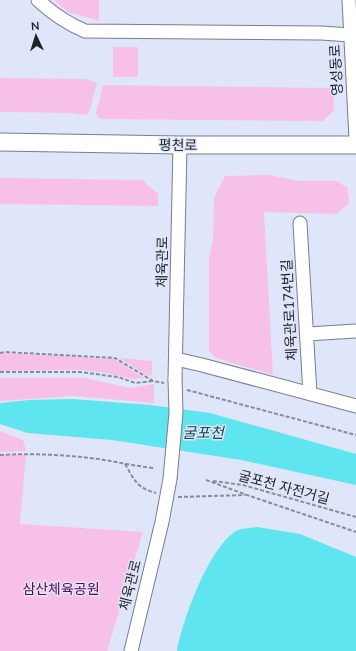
<svg xmlns="http://www.w3.org/2000/svg" width="356" height="651" font-family="Lato,'Noto Sans KR',sans-serif">
	<style>
		.green { fill: #f7c0e9 }
		.water { fill: #5fe5f0 }
		.lines { fill: none; stroke-linecap: round; stroke-linejoin: round }
		.minor-casing { stroke: #777d8e; stroke-width: 15 }
		.major-casing { stroke: #777d8e; stroke-width: 19 }
		.path { stroke: #888d9a; stroke-width: 2; stroke-dasharray: 4 2; stroke-linecap: butt }
		.minor { stroke: #fff; stroke-width: 13 }
		.major { stroke: #fff; stroke-width: 17 }
		.minor-bridge-casing { stroke: #777d8e; stroke-width: 15; stroke-linecap: butt }
		.minor-bridge { stroke: #fff; stroke-width: 13 }
		.labels { text-anchor: middle; stroke-width: 3; stroke-linejoin: round; paint-order: stroke }
		.street-label { font-size: 14px; fill: #1e2127; stroke: #dfe6f9 }
		.park-label { font-size: 14px; fill: #630655; stroke: #dfe6f9 }
		.water-label { font-size: 15px; font-style: italic; fill: #0e4b50; stroke: #dfe6f9 }
	</style>
	<rect width="100%" height="100%" fill="#dfe6f9"/>
	<path class="green" d="M54,0H99V21L68,12Z
		M113,47H138V77H113Z
		M0,78L85,79L97,83L89,113L85,115L73,113L0,112Z
		M103,85L333,88L334,110L323,121L102,119L98,118L96,113Z
		M269,175L300,181H336L348,188L349,203L337,214L264,212L273,375L216,358L209,351V258L213,238L214,198L225,176Z
		M0,178L142,180L158,194V206L0,204Z
		M5,353L114,359L144,378L133,379L101,372L80,370L0,371V354Z
		M119,358L152,361V375L148,376Z
		M0,378H85L130,388L154,384V403L74,396L0,401Z
		M0,431L23,440L26,451L0,452Z
		M26,454L20,524L143,532L107,651H0V455Z"/>
	<path class="water" d="M73,399L150,405L210,413L356,454V485L241,460L112,440L28,433L0,424V403L29,400Z
		M257,527L300,534L356,557V651H177C183,619 208,549 236,531C241,528 250,528 257,527Z"/>
	<g class="lines">
		<g class="minor-casing">
			<path id="minor" d="M38,0C53,14 66,23 85,31L321,33L350,35
				M349,0L356,139
				M300,223L310,394
				M307,334L356,331
				M176,359L202,365L356,406
				M175,380L180,145
				M131,651L162,522L170,479"/>
		</g>
		<g class="major-casing">
			<path id="major" d="M0,142L180,145H356"/>
		</g>
		<path class="path" d="M0,353L5,352L115,358L153,381L164,383
			M0,372H80L118,377L135,383L153,381
			M187,390L356,435
			M0,455C33,453 66,455 99,459C117,462 135,466 154,468
			M125,464C135,481 137,488 156,493
			M206,480L247,495L356,532
			M213,481L243,485L356,517
			M178,497L245,495"/>
		<use href="#minor" class="minor"/>
		<use href="#major" class="major"/>
		<g class="minor-bridge-casing">
			<path id="minor-bridge" d="M170,479L176,413L175,380"/>
		</g>
		<use href="#minor-bridge" class="minor-bridge"/>
	</g>
	<g class="labels">
		<g class="street-label">
			<text transform="translate(336 70) rotate(-93)" y="5">영성동로</text>
			<text transform="translate(178 145) rotate(1)" y="5">평천로</text>
			<text transform="translate(162 262) rotate(-89)" y="5">체육관로</text>
			<text transform="translate(289 310) rotate(-93)" y="5">체육관로174번길</text>
			<text transform="translate(284 487) rotate(15)" y="5">굴포천 자전거길</text>
			<text transform="translate(130 585) rotate(-76)" y="5">체육관로</text>
		</g>
		<g class="park-label">
			<text x="61" y="594">삼산체육공원</text>
		</g>
		<g class="water-label">
			<text x="203" y="438">굴포천</text>
		</g>
	</g>
	<g transform="translate(36 36) rotate(356)" stroke="#dfe6f9" stroke-width="3" paint-order="stroke">
	<path d="M0-3L7 15L0 10L-7 15Z" fill="#1e2127"/>
	<text y="-6" font-size="11" font-weight="bold" text-anchor="middle" fill="#1e2127">N</text>
	</g>
</svg>
